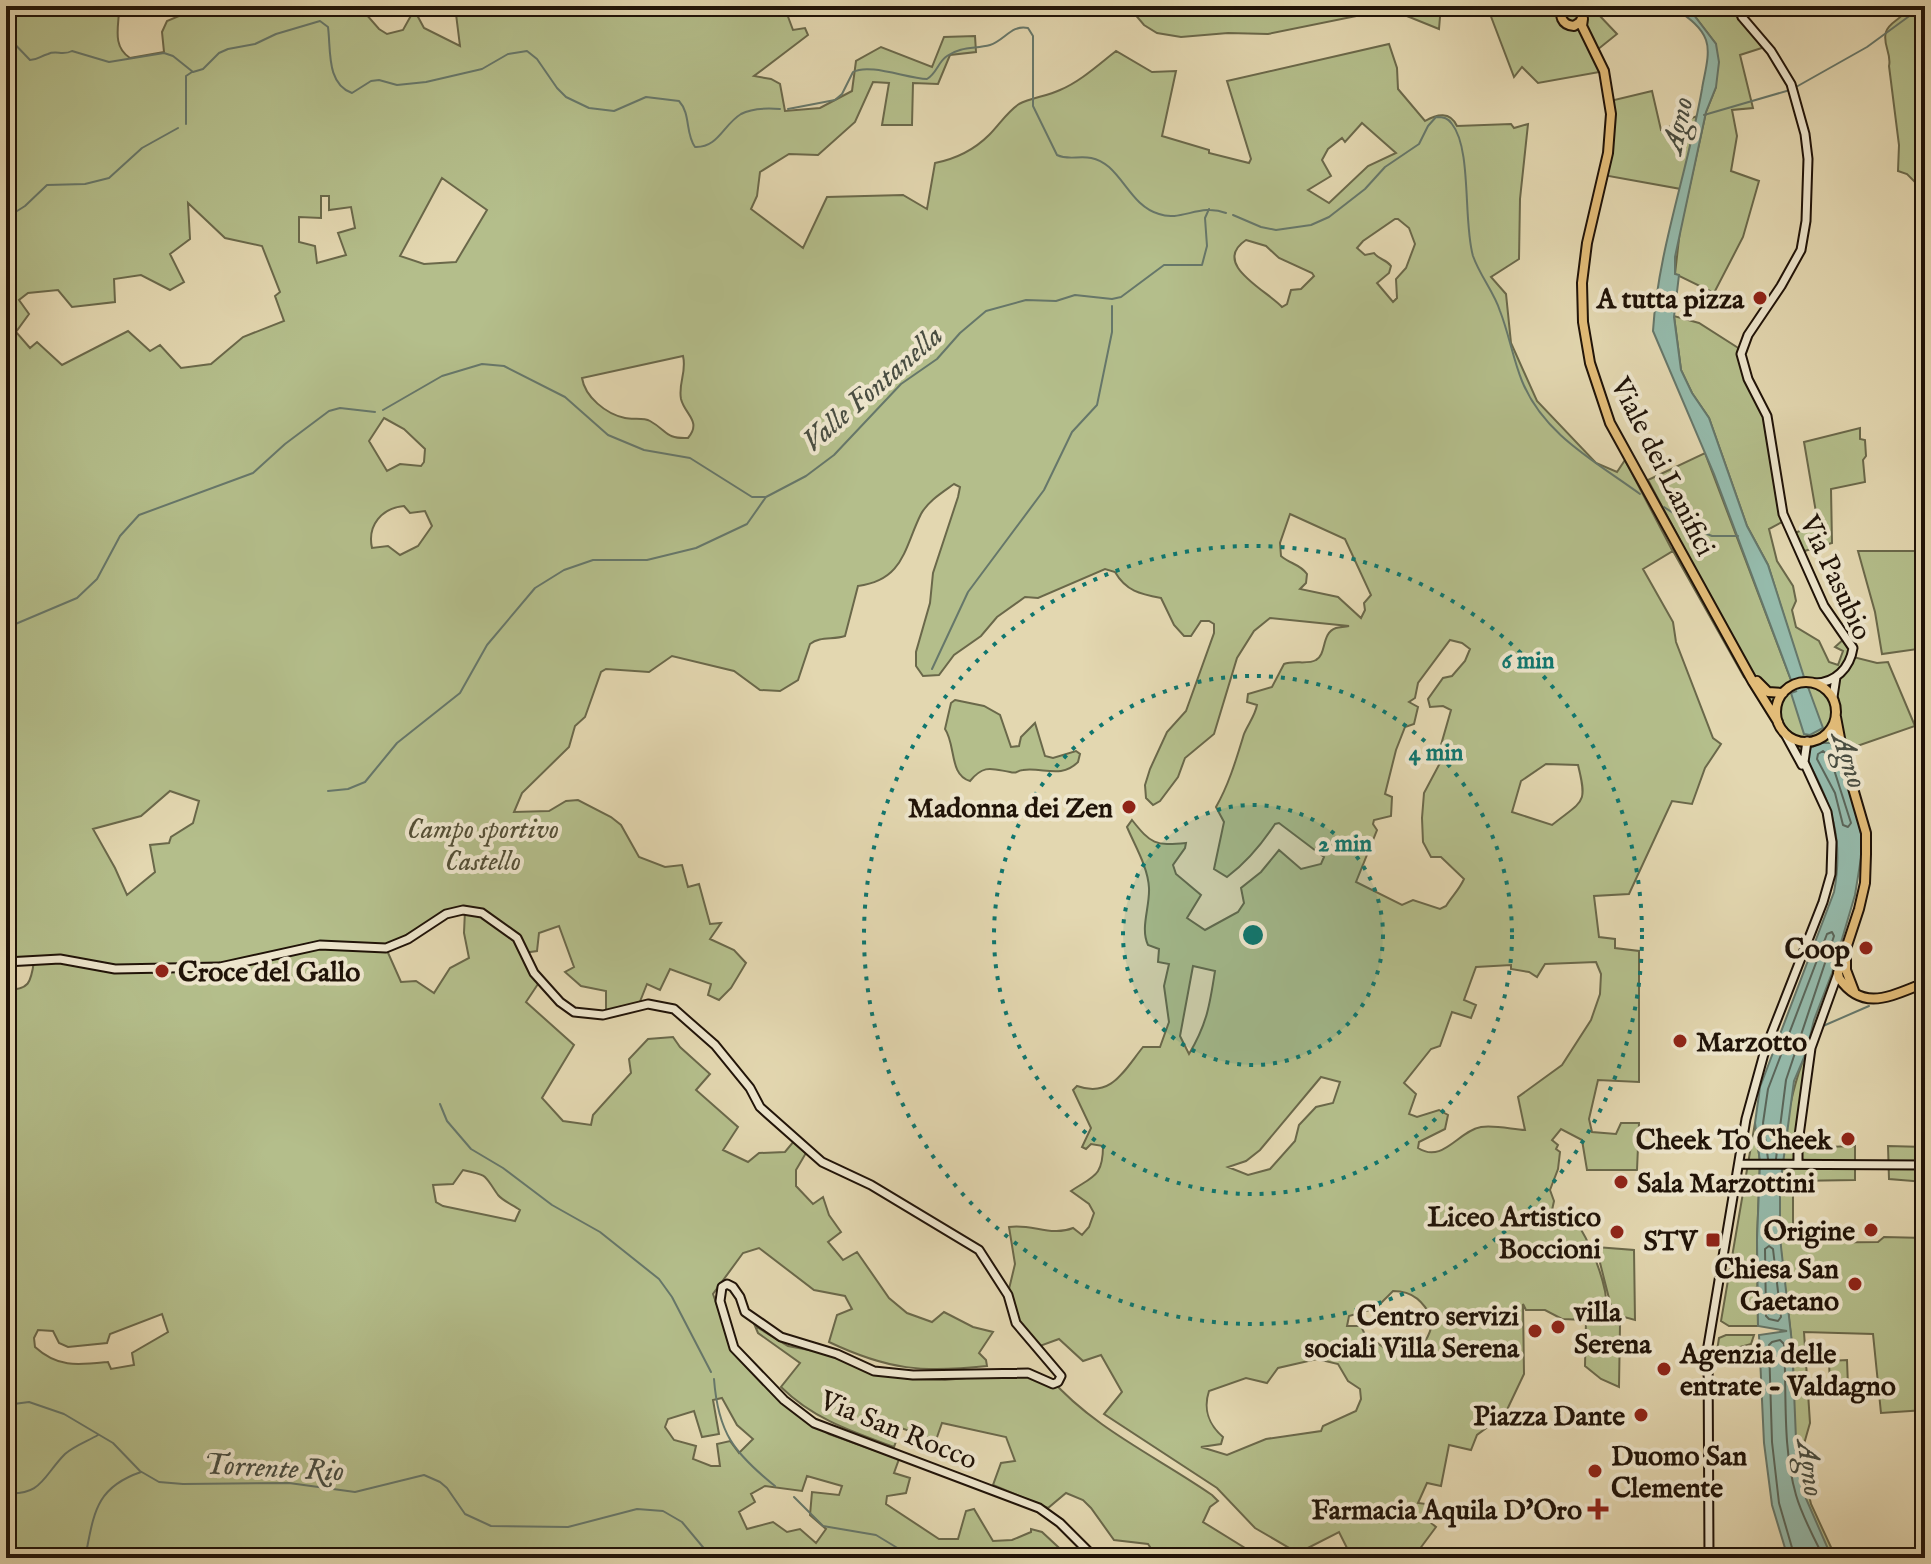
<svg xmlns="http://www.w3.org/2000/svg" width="1931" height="1564" font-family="'IM FELL English',serif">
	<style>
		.green { fill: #b4be8b; stroke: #6a684a; stroke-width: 2; fill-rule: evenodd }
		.water { fill: #95baab; stroke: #66776a; stroke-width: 2 }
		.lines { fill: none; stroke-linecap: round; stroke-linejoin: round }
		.shore { stroke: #5a665a; stroke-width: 2 }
		.stream { stroke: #66776a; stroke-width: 2 }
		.river { stroke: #95baab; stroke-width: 10 }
		.secondary-casing { stroke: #201308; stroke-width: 11 }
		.primary-casing { stroke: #201308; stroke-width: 12 }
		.secondary { stroke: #ede5cc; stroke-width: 7 }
		.primary { stroke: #e2bc78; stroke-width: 8 }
		.ring { fill: none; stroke: #0f766e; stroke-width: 4; stroke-dasharray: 4 8 }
		.poi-dot { fill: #8f2418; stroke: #ede5cc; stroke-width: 3 }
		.labels { text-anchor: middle; stroke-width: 8; stroke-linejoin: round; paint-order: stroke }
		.poi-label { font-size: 28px; font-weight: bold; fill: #201308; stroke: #ede5cc; text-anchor: end }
		.street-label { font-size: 28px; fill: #201308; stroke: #ede5cc }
		.park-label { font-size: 28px; font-style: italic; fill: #544f36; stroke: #ede5cc }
		.water-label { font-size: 30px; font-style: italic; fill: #494d41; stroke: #ede5cc }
		.centre { fill: #0f766e; stroke: #ede5cc; stroke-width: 4 }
		.ring-label { font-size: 24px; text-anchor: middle; font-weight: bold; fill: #0f766e; stroke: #ede5cc; stroke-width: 8; stroke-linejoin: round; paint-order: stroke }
	</style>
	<rect width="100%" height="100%" fill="#e3d7b0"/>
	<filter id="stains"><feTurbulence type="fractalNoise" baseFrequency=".0025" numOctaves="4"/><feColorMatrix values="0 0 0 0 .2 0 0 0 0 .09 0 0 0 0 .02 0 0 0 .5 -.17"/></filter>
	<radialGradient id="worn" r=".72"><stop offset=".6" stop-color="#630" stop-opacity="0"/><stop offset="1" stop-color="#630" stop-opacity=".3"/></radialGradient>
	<path class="green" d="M6,6H103V13L119,12C118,29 113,47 130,58L164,52L162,32L167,21L184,14L192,6H359L379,29L387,34L403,30L413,12L417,15L424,28L460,46L455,6H784L793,30L805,28L808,35L754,76L771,79L780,84L785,111L820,108L852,91L856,61L881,47L932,67L944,37L975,36L976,52L950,55L938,84L913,83L912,125H882L889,83L873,82L855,122L818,155L789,154L760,172L757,196L751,209L803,248L827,197L903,195L927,209L935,163C955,159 974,150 989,135C999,125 1007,112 1019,104C1031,98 1047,96 1060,90C1081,81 1098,65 1116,51L1152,72L1176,71L1162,136L1209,150V153L1249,163L1251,159L1227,81L1389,44L1397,68L1398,89L1425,121C1437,114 1450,111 1457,126L1511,124L1514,128L1528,124L1520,199L1519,259L1491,277L1506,294L1511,343L1537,401L1596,463L1617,472L1625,460L1672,550L1680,540L1648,480L1705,453L1791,680L1803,677L1768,565L1747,526L1709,418L1692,393L1681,370L1674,316L1699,323L1743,351L1744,366L1767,415L1786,520L1769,529L1777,561L1793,586L1796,601L1792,610L1796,627L1819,641L1829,662L1838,665L1843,651L1835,647L1846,637L1853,657L1877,663L1888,662L1915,726L1837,753L1831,743L1807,759L1784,731L1762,693L1744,677L1673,551L1643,569L1673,622L1676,642L1713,738L1721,744L1705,768L1692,804L1672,801L1629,894L1594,896L1599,937L1615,939V948L1639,951V1082L1598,1080L1589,1119L1592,1132L1616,1134L1621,1123H1639L1637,1170H1587L1582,1140L1561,1129L1552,1140L1558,1145L1556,1149L1560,1152L1558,1169L1550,1190L1554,1201L1549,1224L1563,1227L1579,1226C1591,1246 1600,1268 1605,1291C1607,1301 1605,1313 1610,1322L1620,1325L1619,1387L1601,1379L1585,1366L1586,1320L1562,1319L1545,1310H1526L1523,1304L1524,1374L1505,1414L1477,1435L1471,1450L1449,1445L1441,1486L1427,1483L1418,1503L1434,1505L1430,1522L1436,1527L1413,1558H1352L1339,1532L1298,1553L1255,1528L1217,1488L1104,1414L1122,1392L1101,1355L1083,1361L1059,1339L1040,1346L1031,1340L1017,1318L1009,1289L1015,1264L1009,1227C1031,1223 1051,1237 1073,1228L1082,1235L1089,1227L1094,1213L1089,1204L1071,1191C1093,1176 1103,1177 1103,1146L1091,1144L1086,1149L1082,1147L1091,1128L1073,1090L1077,1086C1111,1098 1123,1072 1143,1047H1160L1169,1022L1164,986L1169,964L1158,962L1159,949L1148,945C1140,928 1150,907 1149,888C1148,867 1135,846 1127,827L1132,820C1151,844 1155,846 1186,843L1185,848L1173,865L1176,874L1201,895L1187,918L1205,930L1238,912L1244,903L1241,888L1261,872L1279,850L1301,869L1321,864L1324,857L1279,823L1275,824C1261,845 1247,862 1227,877L1214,869L1224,822L1216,807C1229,784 1236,760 1244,734C1248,724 1255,716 1257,705L1247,702L1248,694L1272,687L1284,664C1294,660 1308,665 1316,660C1327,654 1321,633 1336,628C1340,627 1345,627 1349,626L1270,618L1254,631L1237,658L1214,734L1185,758L1178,777L1160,801L1153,805L1146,798L1145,785L1150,769L1167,732L1186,711L1214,633V624L1209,621H1201L1191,636H1184L1174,625L1161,598C1140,594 1126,591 1115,572L1105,569L1038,598L1025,597L997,617L981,636L954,655L939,675L923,676L916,666V652L930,603L933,573L958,497L960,487L954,484C943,492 928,501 921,514C904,548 904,580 858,586L845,636C833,640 820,636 810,644L798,680L780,691L760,690L734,671L672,656L649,672L606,669L601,672L585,717L575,726L569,747L522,793L514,812L549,811L566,801L578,800L611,817L621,825L639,857L665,867L682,865L688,887L699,884L710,924L721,923L710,939L734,950L746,963L731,988L719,1000L708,995L711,984L670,969L660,990L647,984L639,1004L606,1014V991L581,986L565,972L574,967L559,926L539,933L537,951L523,953L540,981L526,1002L574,1045L542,1098L563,1121L591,1125L593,1115L631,1073L629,1059L648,1039L673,1037L680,1047L710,1074L696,1090L738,1127L723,1150L748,1162L759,1153L785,1152L794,1141L806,1153L796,1170V1186L813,1204L823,1197L829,1215L841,1232L828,1242L843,1260L857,1252L889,1298L907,1313L932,1322L944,1312L973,1327L993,1332L979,1353L986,1360L987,1366C923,1373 888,1370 829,1342L837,1315L852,1309L845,1296L814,1290L759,1248L743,1253L713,1294L732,1348L811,1423L829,1434L899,1459L894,1473L910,1478L906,1493L887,1496L886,1504L939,1539H958L966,1511L974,1509L993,1541L1012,1540L1031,1532V1529L1042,1532L1070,1558H6V1458L16,1460V1441L6,1439V990C29,990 31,983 34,961H6ZM1362,123L1396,153L1368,166L1329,203L1308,190L1331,176L1322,160L1328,149L1342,138L1345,142ZM442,178L487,210L456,262L424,264L400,256ZM321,196H329V210L351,207L355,228L338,233L346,255L317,263L315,246L299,242V217L321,218ZM188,203L225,238L262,246L280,292L275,296L284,321L243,337L211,364L181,368L160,345L150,351L128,331L62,365L37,342L30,348L16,332L29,314L19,300L28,293L58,290L72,307L115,302L114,279L141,275L170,290L184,282L170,254L190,239ZM1395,219H1398L1409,228L1415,244L1406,268L1396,279L1397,298L1393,302L1377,283L1389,273L1391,266C1386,259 1379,260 1374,253L1365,255L1357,248L1363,241ZM1246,240L1266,246L1279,258L1312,273L1314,276L1301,289L1291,290L1287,304L1282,307C1268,291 1210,264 1246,240ZM683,356C687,372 678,383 681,399C685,415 702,421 688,438C665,439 668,431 650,421C643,417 633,420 625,418C606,414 585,397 582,378ZM384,418L404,429L425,449L424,462L421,466L400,464L387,471L369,441ZM404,506L410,513L425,511L432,526L418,546L400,555L388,546L372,548C367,525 382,508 404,506ZM1290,514L1345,539L1371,595L1364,603L1365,610L1361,618L1338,597L1300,589L1306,583L1307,574C1300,564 1290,564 1281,556L1280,543ZM1450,640L1462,643L1470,649L1465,661L1452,676L1443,678L1428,699L1430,707L1443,706L1451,710L1441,745L1440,763L1424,793L1422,818L1423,842L1431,857H1441L1464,879C1459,890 1452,896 1446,906L1440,909L1413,900L1402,905L1356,882L1377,830L1373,824L1374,820L1391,816L1392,797L1385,794L1396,750L1405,727L1414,724L1418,707L1409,702L1415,698L1418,683ZM1546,764L1578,765C1588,805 1583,800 1552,825L1512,812L1521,781ZM170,791L199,801L193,823L171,837L169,843L150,845L155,872L127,895L115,868L93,829L141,816ZM465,910L464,933L469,958L450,968L434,993L416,981L401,982L385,946C417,932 428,916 465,910ZM1596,962L1601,974L1600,994L1591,1020L1562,1065L1518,1097L1525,1130C1511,1129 1494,1125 1481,1127C1458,1131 1443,1164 1418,1148L1419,1142L1445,1129L1448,1115L1439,1110L1417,1117L1409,1114L1416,1094L1404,1083L1431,1049L1440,1046L1452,1012L1471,1018L1476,1005L1464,1000L1476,967L1511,965V969L1529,972L1537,977L1545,964ZM1193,966L1215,971C1210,1004 1207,1024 1189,1054L1180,1036ZM1321,1077L1340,1082L1333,1103L1316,1107L1299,1125L1295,1141L1270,1169L1248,1175L1228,1167L1246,1161L1260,1150ZM463,1170C490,1176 483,1174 498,1195C503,1201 513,1205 520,1210L515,1221L443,1206L436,1202L433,1185L453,1184ZM1393,1291C1414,1291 1423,1302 1433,1319C1430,1338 1423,1347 1407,1359C1389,1358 1382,1342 1366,1337L1361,1326H1347L1349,1316L1376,1308ZM162,1314L168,1332L132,1353L134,1365L111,1369L108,1362C78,1365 58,1368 35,1347L34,1338L38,1330L53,1331L59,1343L68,1347L107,1343L110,1334ZM1317,1359L1338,1364L1348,1381L1360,1389L1361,1399L1356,1411L1323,1426L1321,1431L1266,1439L1227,1455L1201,1447L1221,1444L1223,1437C1209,1425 1203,1409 1209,1391L1246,1378L1267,1383L1278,1368ZM722,1398L737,1425L753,1439L739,1453L730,1441L717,1444L720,1466H711L693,1459L696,1446L674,1440L665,1427L668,1419L694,1411L702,1437L719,1434L713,1400ZM807,1476L842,1486L839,1495L812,1492L810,1515L826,1529L816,1543L800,1529L787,1532L773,1522L747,1529L739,1512L755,1502L751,1494L765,1486L802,1491Z
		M1128,6H1435L1440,17L1439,29L1397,12L1381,11L1268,34L1228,33L1181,37L1157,33L1144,25Z
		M1487,6H1601L1598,14L1617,34L1597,50L1605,71L1538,83L1522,67L1514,77Z
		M1687,6H1738L1745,22L1768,46L1740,55L1753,108L1732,110L1737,136L1731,171L1759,181L1743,237L1714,293L1675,274L1680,230L1706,112L1716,87V44Z
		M1907,6H1925V192L1907,174L1898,171L1899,145L1889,66C1892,54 1882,44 1886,32C1890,20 1903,21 1907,6Z
		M1652,91L1661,130L1697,116L1681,189L1603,175L1610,101Z
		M1860,428V439L1865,440L1866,456L1863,460L1865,482L1831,489L1832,543L1801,552L1792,534L1818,524L1804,442Z
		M1858,551H1925V648L1882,654L1875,612Z
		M955,700L984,706L1000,715L1011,747L1019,746L1021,737L1035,723L1045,756L1053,758L1076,751L1080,754L1078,762C1061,779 1043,767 1023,770C1015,771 1018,774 1010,772C992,769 984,764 970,781C949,775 956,745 945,729L951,703Z
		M1806,1053L1796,1148L1855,1146V1180L1793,1181V1243L1878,1242L1884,1237L1925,1238V1410L1881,1413L1873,1334L1804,1332L1810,1423L1800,1458L1811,1504L1836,1558H1832C1822,1537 1809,1514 1803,1491C1790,1444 1796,1395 1792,1347C1789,1310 1782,1274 1780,1238C1776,1184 1785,1103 1806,1053Z
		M1755,1123L1760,1162L1757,1240L1758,1326H1729L1721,1321Z
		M1888,1146L1925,1147V1182L1889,1179Z
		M1596,1247L1634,1250L1635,1320L1613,1314Z
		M755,1326L788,1346L825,1353L908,1379L945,1380L1020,1373L1050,1378C1093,1428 1159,1458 1212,1495L1218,1501L1210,1507L1203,1522L1245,1548L1253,1558H1143L1150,1547L1148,1544L1114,1540L1091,1508L1083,1500L1066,1493L1048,1508L993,1485L1001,1463L1015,1461L1006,1437L942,1423L936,1440L901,1428L894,1447C853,1432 813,1419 781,1387L800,1363L758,1333Z
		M1726,1335H1754L1751,1344L1737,1348L1726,1358L1716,1357L1719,1338Z
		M1847,1360L1848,1386L1830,1387L1829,1361Z"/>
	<path class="water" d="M1672,6H1687L1716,44L1719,62L1716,87L1706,112L1675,257V274L1679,275L1674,317L1681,370L1692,393L1709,418L1747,526L1768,565L1804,677L1791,680L1714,474L1653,331C1658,250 1688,170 1702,89C1704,75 1711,54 1706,40C1701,25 1684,15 1672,6Z
		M1808,687L1823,728L1810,735L1804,734L1791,693Z
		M1821,743H1831L1856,807L1861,834V858L1855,895L1832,973L1814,1020L1806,1053L1794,1081L1780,1186V1238L1792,1343L1797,1463L1804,1494L1832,1558H1788L1772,1505L1764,1443L1759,1335L1787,1331L1758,1326L1757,1240L1760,1162L1755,1123L1760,1087L1834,892C1844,839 1832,805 1807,759L1811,747Z"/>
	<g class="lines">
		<path class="shore" d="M1823,751L1830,757L1851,823L1848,827L1843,825L1835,793L1817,759L1818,754Z
			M1768,1159L1763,1123L1768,1089L1827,934L1832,932L1834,936L1786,1080L1776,1159
			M1769,1246L1773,1249L1781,1317L1778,1321L1769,1319L1766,1316L1765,1249Z
			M1795,1558L1779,1503L1772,1442L1769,1345L1772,1342L1780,1340L1784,1344C1787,1394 1782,1446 1796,1495C1802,1516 1814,1538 1824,1558"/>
		<path class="stream" d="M6,35L30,60C38,60 40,56 48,54C56,50 63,56 72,51L109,62L164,53L173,56L193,72L203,69L219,53L228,49L255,44L276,34L320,21L328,27C331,49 326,84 352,93L371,81L379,80L397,85L426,82L482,69L508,54L527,51L537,59L557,88L566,97L589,108L614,111L646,97L679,101C691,114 685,133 695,147C718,148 723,125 741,114C752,108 767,108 780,109
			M1796,87L1867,47L1923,6
			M788,109L835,100L842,94L853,72C869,63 906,78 927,79C937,73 938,62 947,56C961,46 975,49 990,45C1004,41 1012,24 1028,28L1033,36V106L1057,155C1073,163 1087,149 1109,167C1126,182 1135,207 1159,214C1181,222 1200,203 1226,213
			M1704,115L1790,90
			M186,124V76L192,72
			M1233,215L1261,227L1276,230L1311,225L1329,217L1365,189L1385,167L1419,144L1428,126L1436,117C1444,117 1448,118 1452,124C1472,149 1463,222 1473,256C1480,276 1494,292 1500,311C1509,334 1513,359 1522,381C1544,435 1595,461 1640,494
			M6,218L25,206L47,185L85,184L109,178L142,148L178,128
			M383,410L442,376L482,364L504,366L565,397L608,435L644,450L690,458L752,497H766
			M1664,507L1702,532L1712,536H1738
			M6,628L77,598L97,579L120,536L139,515L253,473L285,444L329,411L340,408L375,412
			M932,669L968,592L1044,490L1072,432L1097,405L1112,332V306
			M328,791L348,789L365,782L397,743L460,693L487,645L535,588L564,570L593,560H647L696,548L747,524L766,497L806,476L834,455L901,384L937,359L960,333L986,311L1026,300L1056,301L1075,295L1112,299L1121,297L1164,265H1202L1207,246L1205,218L1209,209
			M1823,1026L1869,1006
			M440,1104L447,1121L471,1149L503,1168L552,1205L600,1232L659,1279L672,1297L711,1372
			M714,1379C718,1433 734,1453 775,1486
			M6,1405L29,1402L64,1414L113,1443L140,1471L159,1482L183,1484L289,1483L355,1492L424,1475L440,1482L447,1488L465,1514L491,1526L568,1527L637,1509L663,1511L682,1522L712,1558
			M6,1493C42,1496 43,1476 65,1454C74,1446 88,1441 98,1435
			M794,1497L823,1526L876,1535L914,1558
			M85,1558C94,1515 94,1488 141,1472"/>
		<path class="river" d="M1793,667L1806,700"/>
		<g class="secondary-casing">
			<path id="secondary" d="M1738,6L1742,17L1771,51L1791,84L1805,134L1808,159L1806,221L1801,250L1781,286L1748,335L1741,354L1748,379L1767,416L1783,514L1824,606L1853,648C1850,668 1835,683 1815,683
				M1833,697L1836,677
				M1784,732L1802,765
				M6,962L60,959L115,969L220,967L320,945L386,948L408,939L446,914L463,910L482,913L517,938L534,973L560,1002L574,1012L603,1015L648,1004L674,1009L715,1045L750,1088L760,1107L822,1162L871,1185L979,1250L1008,1295L1016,1323L1061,1376L1058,1382L1053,1384L1028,1373L913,1375L874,1371L837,1354L781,1337L745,1312L740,1297L733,1287L727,1284L722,1287L720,1301L734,1348L784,1400L814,1423L1039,1508L1060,1523L1095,1558
				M1739,1164L1925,1165
				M1798,1164V1143L1811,1048L1838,973
				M1709,1558L1708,1346L1746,1119L1765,1050L1823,902L1831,874L1832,842L1827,812L1804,762L1807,741"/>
		</g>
		<g class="primary-casing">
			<path id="primary" d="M1566,6C1557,15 1562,25 1574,26L1580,22L1583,16L1579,6
				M1583,19L1582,26L1604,71L1611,114L1608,153L1587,243L1582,283L1583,322L1590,363L1610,423L1753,682L1778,722
				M1757,681L1768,692L1783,693
				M1776 712a30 30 0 1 1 60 0a30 30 0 1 1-60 0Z
				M1836,717L1843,754L1866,833V854L1865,883L1859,909L1838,973L1839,978C1864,1014 1894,994 1925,983
				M1846,958V970L1854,991"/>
		</g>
		<use href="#secondary" class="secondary"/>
		<use href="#primary" class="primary"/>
	</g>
	<circle cx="1253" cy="935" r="130" fill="#0f766e" fill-opacity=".12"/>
	<g class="ring">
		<circle cx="1253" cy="935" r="130"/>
		<circle cx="1253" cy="935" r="259"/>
		<circle cx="1253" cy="935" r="389"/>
	</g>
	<g class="poi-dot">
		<circle cx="1760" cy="298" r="8"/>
		<circle cx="1129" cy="807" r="8"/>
		<circle cx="1866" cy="948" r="8"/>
		<circle cx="162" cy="971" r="8"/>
		<circle cx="1680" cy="1041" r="8"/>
		<circle cx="1848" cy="1139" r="8"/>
		<circle cx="1621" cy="1182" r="8"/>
		<circle cx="1871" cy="1230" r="8"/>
		<circle cx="1617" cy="1232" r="8"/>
		<rect x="1705" y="1232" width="16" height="16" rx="4"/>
		<circle cx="1855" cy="1284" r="8"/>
		<circle cx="1558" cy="1327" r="8"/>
		<circle cx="1535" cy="1331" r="8"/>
		<circle cx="1664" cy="1369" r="8"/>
		<circle cx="1641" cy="1415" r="8"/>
		<circle cx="1595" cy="1471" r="8"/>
		<path d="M1594 1497h8v8h8v8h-8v8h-8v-8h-8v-8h8z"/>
	</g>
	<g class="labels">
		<g class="poi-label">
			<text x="1744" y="308">A tutta pizza</text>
			<text x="1113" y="817">Madonna dei Zen</text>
			<text x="1850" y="958">Coop</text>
			<text x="178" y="981" text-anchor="start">Croce del Gallo</text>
			<text x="1696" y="1051" text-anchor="start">Marzotto</text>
			<text x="1832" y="1149">Cheek To Cheek</text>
			<text x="1637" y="1192" text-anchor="start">Sala Marzottini</text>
			<text x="1601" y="1226">Liceo Artistico<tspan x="1601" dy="32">Boccioni</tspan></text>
			<text x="1855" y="1240">Origine</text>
			<text x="1697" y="1250">STV</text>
			<text x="1839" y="1278">Chiesa San<tspan x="1839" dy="32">Gaetano</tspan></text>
			<text x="1574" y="1321" text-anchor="start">villa<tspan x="1574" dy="32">Serena</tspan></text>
			<text x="1519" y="1325">Centro servizi<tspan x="1519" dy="32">sociali Villa Serena</tspan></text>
			<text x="1680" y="1363" text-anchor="start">Agenzia delle<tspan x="1680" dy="32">entrate - Valdagno</tspan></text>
			<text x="1625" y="1425">Piazza Dante</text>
			<text x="1611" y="1465" text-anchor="start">Duomo San<tspan x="1611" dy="32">Clemente</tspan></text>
			<text x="1582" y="1519">Farmacia Aquila D'Oro</text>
		</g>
		<g class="street-label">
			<text transform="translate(1664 466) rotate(63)" y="10">Viale dei Lanifici</text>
			<text transform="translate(1837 577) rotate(65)" y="10">Via Pasubio</text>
			<text transform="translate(899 1429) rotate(22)" y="10">Via San Rocco</text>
		</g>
		<g class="park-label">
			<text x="483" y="838">Campo sportivo<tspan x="483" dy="32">Castello</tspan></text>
		</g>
		<g class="water-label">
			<text transform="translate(1677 125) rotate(-78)" y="10">Agno</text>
			<text transform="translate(872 388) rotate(-41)" y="10">Valle Fontanella</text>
			<text transform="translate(1850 760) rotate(72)" y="10">Agno</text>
			<text transform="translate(274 1467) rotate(3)" y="10">Torrente Rio</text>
			<text transform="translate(1811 1468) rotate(82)" y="10">Agno</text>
		</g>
	</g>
	<circle cx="1253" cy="935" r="12" class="centre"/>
	<g class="ring-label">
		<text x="1528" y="668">6 min</text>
		<text x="1436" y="760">4 min</text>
		<text x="1345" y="851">2 min</text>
	</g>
	<rect width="1931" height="1564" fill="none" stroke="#e3d7b0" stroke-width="32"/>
	<rect x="8" y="8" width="1915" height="1548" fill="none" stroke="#201308" stroke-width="4"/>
	<rect x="16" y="16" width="1899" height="1532" fill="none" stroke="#201308" stroke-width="2"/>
	<rect width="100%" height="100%" filter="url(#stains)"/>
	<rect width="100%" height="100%" fill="url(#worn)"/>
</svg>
